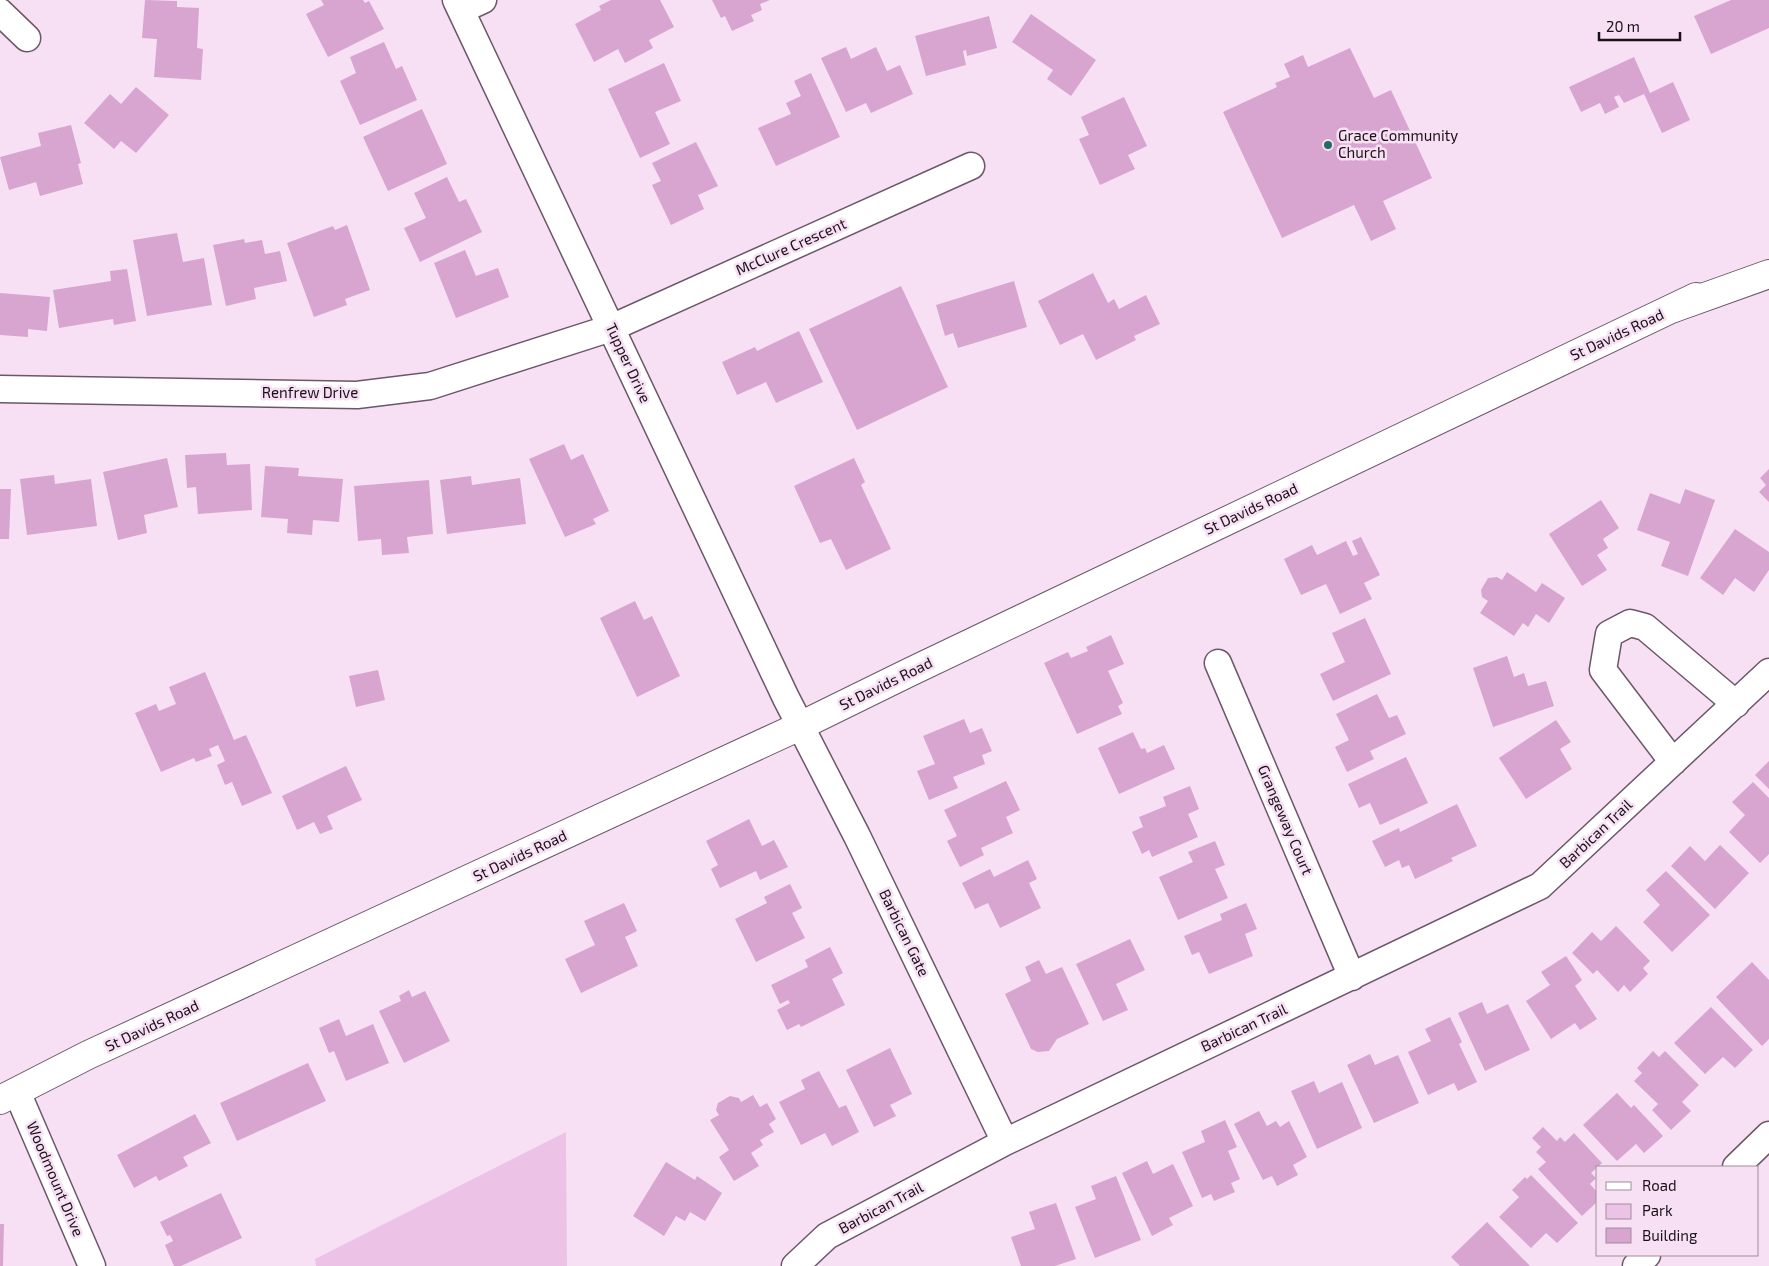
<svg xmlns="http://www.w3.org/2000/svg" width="1769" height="1266" font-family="'Exo 2',sans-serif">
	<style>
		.green { fill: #ecc2e6 }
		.building { fill: #d7a5cf }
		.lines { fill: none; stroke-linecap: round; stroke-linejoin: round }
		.minor-casing { stroke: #6b5768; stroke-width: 29 }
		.secondary-casing { stroke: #6b5768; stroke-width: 30 }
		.motorway-casing { stroke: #6b5768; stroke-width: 30 }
		.minor { stroke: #fff; stroke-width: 26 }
		.secondary { stroke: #fff; stroke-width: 28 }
		.motorway { stroke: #fff; stroke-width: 28 }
		.poi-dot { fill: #246b60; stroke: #f8e0f4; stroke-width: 2 }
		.labels { text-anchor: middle; stroke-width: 5; stroke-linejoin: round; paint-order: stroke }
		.poi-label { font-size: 15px; fill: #191118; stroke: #f8e0f4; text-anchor: start }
		.street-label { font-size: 15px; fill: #191118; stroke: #f8e0f4 }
	</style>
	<rect width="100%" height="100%" fill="#f8e0f4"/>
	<path class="green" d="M566,1132L567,1266H316L315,1259Z"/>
	<path class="building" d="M145,0L177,1V7L199,8L197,48L203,49L201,80L154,77L157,39L142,38Z
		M321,0H363L365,3L369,1L384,29L328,57L306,14L324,5Z
		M611,0H660L674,27L649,40L653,48L625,63L618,49L594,62L575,24L601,10L599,6Z
		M712,0H770L760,4L762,10L751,15L754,21L732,31L725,16L721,18Z
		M1731,0H1769V28L1711,54L1694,16Z
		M1031,14L1096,60L1071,96L1047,79L1053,70L1012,42Z
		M989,16L997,48L967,56L966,50L963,51L966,65L926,76L915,36Z
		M384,42L396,69L402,66L417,100L360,125L340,81L356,73L350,57Z
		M846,47L851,59L876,47L887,71L900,65L913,94L871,113L866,103L846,112L821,58Z
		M1350,48L1374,98L1391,90L1432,178L1383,201L1396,229L1371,241L1354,205L1282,238L1223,112L1277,87L1275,83L1290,77L1284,64L1303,55L1308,67Z
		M1634,57L1650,93L1673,82L1690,120L1662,133L1644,94L1624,103L1619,95L1614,97L1619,107L1605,114L1600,103L1581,112L1569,87Z
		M664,63L681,101L655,112L670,144L640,158L608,89Z
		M811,73L840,137L776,166L758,128L791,114L786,103L801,96L794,81Z
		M136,87L169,115L136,153L121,141L114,149L84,123L110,94L121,104Z
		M1124,97L1147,146L1128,155L1135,169L1100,185L1079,139L1089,135L1081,117Z
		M422,109L447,164L388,191L363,137Z
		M71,125L81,163L78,164L83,184L40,196L36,182L9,190L0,157L41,146L38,133Z
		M696,142L718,186L698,195L704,209L671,225L652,185L661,181L652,163Z
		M447,177L459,202L466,199L482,232L420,262L404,228L426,218L414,193Z
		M347,225L370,290L345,299L347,305L314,317L287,243L333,226L335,230Z
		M177,233L183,262L204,258L212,305L147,316L133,240Z
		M244,239L245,243L262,240L265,254L280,251L287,281L254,288L256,299L226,306L213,245Z
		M465,250L476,276L498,268L509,297L456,318L434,263Z
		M127,269L136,321L114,325L113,319L59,328L53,290L111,281L110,271Z
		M1093,273L1108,303L1114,299L1119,309L1146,295L1160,324L1134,336L1136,340L1096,360L1083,334L1060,345L1038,301Z
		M1014,281L1027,327L958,348L953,333L945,336L936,305Z
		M901,286L948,387L857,430L809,329Z
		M0,293L50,297L47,331L28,329V337L0,335Z
		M799,331L823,382L776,403L766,382L737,395L722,362L755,347L757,351Z
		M564,444L571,460L583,454L609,511L593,519L596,524L565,537L529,459Z
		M226,453L227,465L250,464L252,510L198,514L196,487L187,488L185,455Z
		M167,458L178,507L144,515L147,533L118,540L103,472Z
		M854,458L865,482L861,485L891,549L846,570L831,539L820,543L794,486Z
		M265,466L299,468L298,476L343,479L339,522L313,520L312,535L287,533L288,519L261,517Z
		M1769,469V502L1759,492L1766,485L1760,478Z
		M54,475L55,484L91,479L97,526L27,535L20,479Z
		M471,476L472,485L520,478L526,524L447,534L440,480Z
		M429,480L433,534L407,537L409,553L382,555L381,539L358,541L354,486Z
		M0,489H11L9,539H0Z
		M1685,489L1715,500L1688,576L1661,566L1670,542L1637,530L1650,493L1680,504Z
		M1601,500L1619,528L1603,539L1608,548L1597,555L1607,570L1582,586L1549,534Z
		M1735,529L1769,552V570L1754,592L1735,578L1723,595L1700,578Z
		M1361,537L1380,575L1364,583L1372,599L1340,614L1326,584L1301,595L1284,559L1312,545L1317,555L1346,541L1353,556L1358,554L1352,541Z
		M1507,572L1536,592L1542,583L1565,598L1549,623L1536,614L1528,627L1523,623L1514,636L1480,613L1488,601L1482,597L1481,590L1488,578L1497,577L1502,580Z
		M635,601L644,620L652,616L680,676L637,697L600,618Z
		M1365,618L1391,674L1333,701L1320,674L1345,662L1332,633Z
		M1111,635L1124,664L1108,671L1123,703L1118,706L1122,714L1077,734L1044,663L1068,652L1071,658L1088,651L1086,647Z
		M1507,656L1514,677L1524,673L1528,686L1546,681L1554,706L1493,727L1473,668Z
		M378,670L385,700L356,707L349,676Z
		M205,672L234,740L246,735L272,793L242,806L232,782L225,785L217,765L225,761L218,745L209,749L212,756L196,762L194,758L161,772L135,713L156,704L159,711L176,704L169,687Z
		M1377,694L1389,718L1397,715L1406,734L1370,751L1374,759L1347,772L1335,747L1349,740L1336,714Z
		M964,719L970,733L982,728L992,751L982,755L985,764L953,777L958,788L929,800L917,771L935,764L923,736Z
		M1556,720L1571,742L1560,749L1572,769L1526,799L1499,758Z
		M1133,732L1141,749L1145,748L1147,753L1164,745L1175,769L1119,794L1098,748Z
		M1406,757L1428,803L1380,825L1370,803L1359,808L1348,784Z
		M1769,761V789L1755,775Z
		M346,766L362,800L327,816L333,829L320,834L314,822L297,830L282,796Z
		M1006,781L1020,810L1006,817L1013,833L981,848L984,855L960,867L947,841L957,836L944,810Z
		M1753,782L1769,798V854L1760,863L1729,832L1745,815L1732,802Z
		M1190,786L1199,809L1188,814L1198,837L1152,857L1149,850L1142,854L1132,832L1143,827L1139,817L1166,806L1163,797Z
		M1457,804L1477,846L1451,858L1453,861L1415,879L1409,865L1402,868L1399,860L1385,867L1372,841L1399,828L1400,832Z
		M749,819L762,846L774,840L788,867L760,880L756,871L720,888L711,869L718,865L706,841Z
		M1215,841L1225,865L1215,869L1228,898L1178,920L1159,877L1193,862L1188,852Z
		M1720,845L1749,873L1715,909L1671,866L1690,846L1705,861Z
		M1028,860L1037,879L1029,883L1041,908L1000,928L988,903L975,909L962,883L990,869L994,877Z
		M1666,871L1710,915L1672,952L1643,922L1660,905L1646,890Z
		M790,884L802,908L792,913L805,938L756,962L735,919L767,903L764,897Z
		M624,903L637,931L625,937L638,966L581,993L565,959L595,945L584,921Z
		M1246,903L1257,929L1245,934L1253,956L1209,974L1199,952L1192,955L1184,936L1222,920L1220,914Z
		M1616,926L1650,961L1643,968L1648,974L1630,992L1624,985L1618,992L1597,970L1593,974L1572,953L1592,932L1601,941Z
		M1130,939L1145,970L1116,984L1128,1010L1103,1021L1076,964Z
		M830,947L843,973L832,979L845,1005L801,1027L799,1024L787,1030L777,1010L790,1003L788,1000L780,1004L771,985L808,967L805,960Z
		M1566,956L1582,980L1575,986L1597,1019L1580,1030L1575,1023L1551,1039L1526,1001L1550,985L1541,972Z
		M1039,960L1046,974L1062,967L1089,1024L1057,1039L1049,1051L1038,1052L1031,1049L1005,994L1031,981L1025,967Z
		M1752,962L1769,980V1039L1762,1046L1716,997Z
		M409,990L412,997L425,991L450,1041L404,1063L379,1011L401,1001L399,996Z
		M1482,1002L1487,1014L1508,1004L1530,1050L1485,1071L1458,1013Z
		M1711,1007L1753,1050L1735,1068L1723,1057L1705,1074L1674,1043Z
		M1450,1017L1462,1042L1459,1044L1477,1082L1458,1091L1454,1083L1428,1095L1408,1052L1431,1041L1425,1029Z
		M339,1019L346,1036L373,1024L389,1063L346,1081L334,1051L329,1053L319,1028Z
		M890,1048L912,1094L890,1105L896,1116L874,1127L846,1070Z
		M1653,1051L1659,1057L1665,1051L1699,1085L1682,1102L1691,1111L1671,1130L1652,1110L1658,1104L1634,1081L1642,1073L1637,1068Z
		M1370,1054L1375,1065L1398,1055L1419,1103L1374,1123L1347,1065Z
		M308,1063L326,1101L237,1141L220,1103Z
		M819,1071L839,1108L846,1105L859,1132L832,1146L825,1133L801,1145L779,1102L805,1089L801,1080Z
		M1314,1081L1319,1093L1342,1082L1362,1128L1317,1149L1291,1091Z
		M1617,1093L1631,1108L1634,1105L1663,1136L1644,1153L1636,1144L1617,1161L1583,1125Z
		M753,1095L760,1107L767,1103L776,1119L769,1124L774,1132L760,1140L763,1145L751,1153L759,1166L734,1181L719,1157L729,1150L710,1120L719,1115L716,1110L718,1103L730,1096L739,1098L741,1102Z
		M1259,1111L1267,1126L1276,1121L1280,1127L1289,1121L1307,1157L1293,1165L1298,1175L1277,1186L1272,1176L1263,1180L1234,1124Z
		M195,1114L211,1143L183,1157L188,1166L159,1181L156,1176L134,1188L117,1155Z
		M1225,1120L1237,1147L1228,1151L1240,1179L1231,1183L1235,1192L1214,1201L1211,1194L1202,1198L1182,1152L1205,1142L1201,1131Z
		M1543,1127L1557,1141L1560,1137L1565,1142L1574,1133L1602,1163L1591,1173L1596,1178L1590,1184L1598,1193V1201L1582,1216L1538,1169L1546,1162L1536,1152L1541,1147L1532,1138Z
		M1147,1161L1153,1174L1173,1164L1193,1206L1169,1218L1173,1225L1152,1236L1122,1173Z
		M666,1162L695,1180L697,1176L722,1193L705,1221L690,1212L685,1221L676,1216L664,1236L633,1216Z
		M1531,1175L1578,1223L1557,1243L1546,1233L1531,1248L1499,1217L1519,1197L1512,1190L1525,1177L1527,1179Z
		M1116,1176L1141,1240L1095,1258L1075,1207L1096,1199L1091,1186Z
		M221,1193L242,1238L181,1266H174L165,1245L173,1241L170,1235L167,1236L160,1222Z
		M1056,1203L1076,1259L1055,1266H1021L1011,1237L1035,1229L1029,1212Z
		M1487,1222L1530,1266H1460L1451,1257Z
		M0,1224H4L3,1266H0Z"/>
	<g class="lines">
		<g class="minor-casing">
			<path id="minor" d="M456,0L786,698L857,836L1005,1142
				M461,10L483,0
				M0,12L27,38
				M0,389L357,395L430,386L611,328L971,166
				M1218,663L1352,977
				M1673,762L1603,670L1609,634L1630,623L1645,627L1736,704
				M17,1092L92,1266
				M1736,1167L1769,1135
				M795,1266L827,1236L1005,1142L1540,886L1769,672
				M1636,1266L1647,1255"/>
		</g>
		<g class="secondary-casing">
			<path id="secondary" d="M0,1100L88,1055L800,726L910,672L1696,297"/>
		</g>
		<g class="motorway-casing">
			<path id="motorway" d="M1674,308L1769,274"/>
		</g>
		<use href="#minor" class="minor"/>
		<use href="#secondary" class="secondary"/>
		<use href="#motorway" class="motorway"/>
	</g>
	<circle class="poi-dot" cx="1328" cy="145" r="5"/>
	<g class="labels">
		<g class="poi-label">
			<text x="1338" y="141">Grace Community<tspan x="1338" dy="17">Church</tspan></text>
		</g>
		<g class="street-label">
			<text transform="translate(791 247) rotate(-24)" y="5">McClure Crescent</text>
			<text transform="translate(1617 335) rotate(-25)" y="5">St Davids Road</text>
			<text transform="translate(628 363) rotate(65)" y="5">Tupper Drive</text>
			<text x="310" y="398">Renfrew Drive</text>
			<text transform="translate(1251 509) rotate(-25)" y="5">St Davids Road</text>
			<text transform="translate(886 684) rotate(-26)" y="5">St Davids Road</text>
			<text transform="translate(1285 820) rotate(67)" y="5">Grangeway Court</text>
			<text transform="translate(1596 834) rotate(-43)" y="5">Barbican Trail</text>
			<text transform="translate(520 856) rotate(-25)" y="5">St Davids Road</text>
			<text transform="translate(904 933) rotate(64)" y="5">Barbican Gate</text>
			<text transform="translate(152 1026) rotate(-25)" y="5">St Davids Road</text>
			<text transform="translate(1244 1028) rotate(-25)" y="5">Barbican Trail</text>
			<text transform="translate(55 1179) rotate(67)" y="5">Woodmount Drive</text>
			<text transform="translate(881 1208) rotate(-28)" y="5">Barbican Trail</text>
		</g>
	</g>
	<rect x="1596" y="1166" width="162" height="90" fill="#f8e0f4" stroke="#9f8d9c"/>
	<rect x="1606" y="1182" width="25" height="8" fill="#ffffff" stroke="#9f8d9c"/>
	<text x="1642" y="1191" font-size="15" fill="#191118">Road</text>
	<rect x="1606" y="1204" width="25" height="15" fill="#ecc2e6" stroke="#9f8d9c"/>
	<text x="1642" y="1216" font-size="15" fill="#191118">Park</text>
	<rect x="1606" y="1228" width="25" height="15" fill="#d7a5cf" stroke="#9f8d9c"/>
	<text x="1642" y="1241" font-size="15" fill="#191118">Building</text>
	<path d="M1599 32v8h81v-8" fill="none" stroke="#191118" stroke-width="2.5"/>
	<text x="1606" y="32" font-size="15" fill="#191118" stroke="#f8e0f4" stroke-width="4" paint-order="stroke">20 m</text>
</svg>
